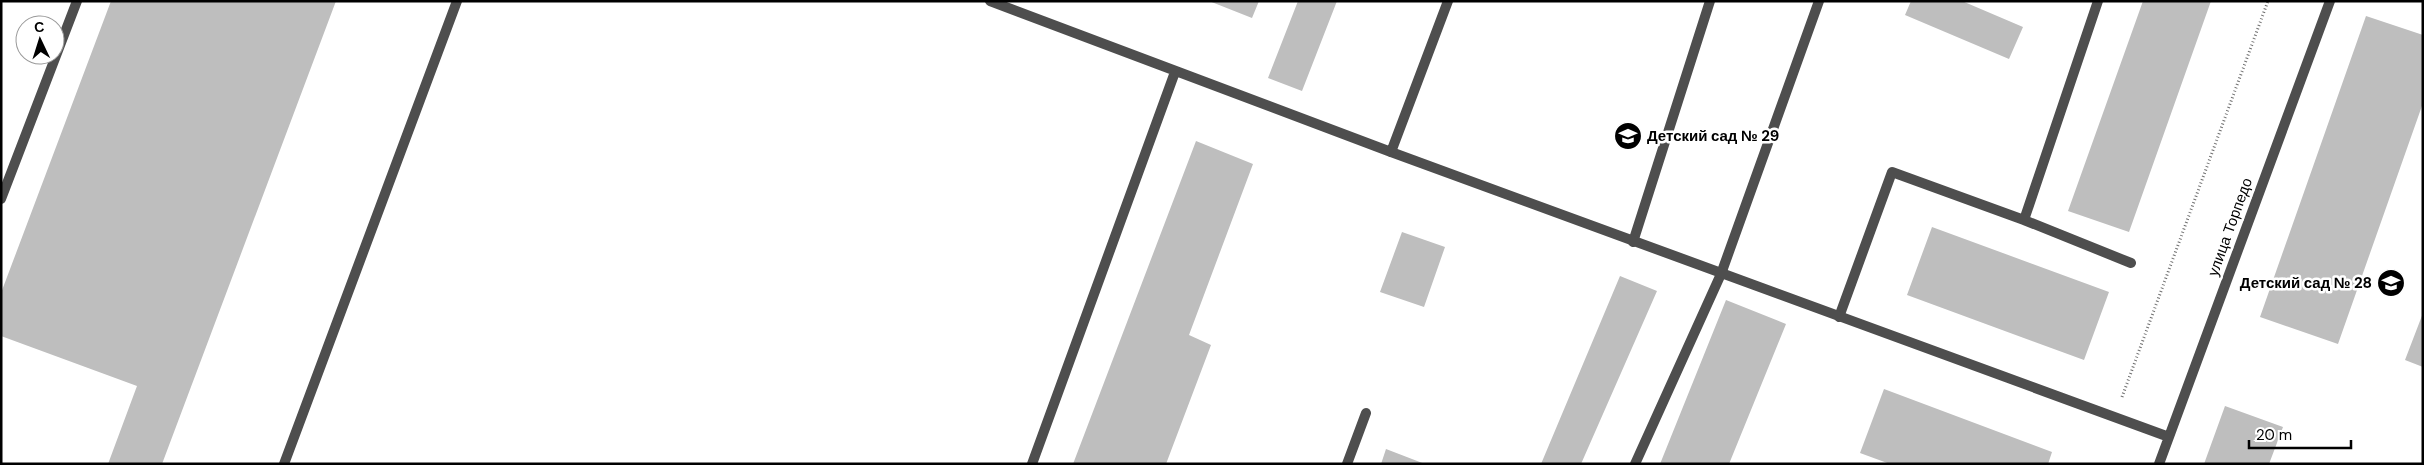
<svg xmlns="http://www.w3.org/2000/svg" width="2424" height="465" font-family="'DM Sans',sans-serif">
	<style>
		.building { fill: #bebebe }
		.lines { fill: none; stroke-linecap: round; stroke-linejoin: round }
		.path { stroke: #707070; stroke-width: 3; stroke-dasharray: 1 2.5; stroke-linecap: butt }
		.lane { stroke: #4e4e4e; stroke-width: 10 }
		.street { stroke: #4e4e4e; stroke-width: 10 }
		.labels { text-anchor: middle; stroke-width: 5; stroke-linejoin: round; paint-order: stroke }
		.poi-label { font-size: 15px; font-weight: bold; fill: #000; stroke: #fff; text-anchor: start }
		.street-label { font-size: 15px; fill: #000; stroke: #fff }
	</style>
	<rect width="100%" height="100%" fill="#fff"/>
	<path class="building" d="M111,1H336L162,464H108L137,386L1,336V293Z
		M1209,1H1259L1252,18Z
		M1298,1H1337L1302,91L1268,78Z
		M1911,1H1962L2023,27L2009,59L1905,15Z
		M2143,1H2211L2129,232L2068,211Z
		M2366,16L2423,35V103L2338,344L2260,317Z
		M1196,141L1253,164L1189,335L1211,345L1166,464H1073Z
		M1932,227L2109,292L2084,360L1907,295Z
		M1402,232L1445,247L1424,307L1380,292Z
		M1620,276L1657,291L1581,464H1541Z
		M1726,300L1786,324L1729,464H1660Z
		M2423,313V367L2405,360Z
		M1884,389L2052,452L2048,464H1890L1860,453Z
		M2225,406L2283,427L2269,464H2204Z
		M1386,449L1425,464H1381Z"/>
	<g class="lines">
		<path class="path" d="M2122,397L2268,1"/>
		<path class="lane" d="M990,1L1391,152L1448,1
			M1,199L77,1
			M2024,220L2098,1
			M1633,242L1710,1
			M1839,317L1892,172L2024,220L2131,263
			M284,464L457,1
			M1032,464L1175,72
			M1347,464L1366,413
			M1635,464L1721,274L1819,1"/>
		<path class="street" d="M1391,152L2169,437
			M2159,464L2330,1"/>
	</g>
	<defs>
		<g id="school-disc" transform="scale(1.4375)"><circle r="9.5" fill="#000" stroke="#fff"/><path d="M0-5L7-2L0 1L-7-2ZM-4 1L0 2.5L4 1V4Q0 6-4 4Z" fill="#fff"/></g>
	</defs>
	<g fill-rule="evenodd">
		<use href="#school-disc" x="1628" y="136"/>
		<use href="#school-disc" x="2391" y="283"/>
	</g>
	<g class="labels">
		<g class="poi-label">
			<text x="1647" y="141">Детский сад № 29</text>
			<text x="2372" y="288" text-anchor="end">Детский сад № 28</text>
		</g>
		<g class="street-label">
			<text transform="translate(2230 227) rotate(-70)" y="5">улица Торпедо</text>
		</g>
	</g>
	<rect width="2424" height="465" fill="none" stroke="#000000" stroke-width="5"/>
	<g transform="translate(40 40) rotate(356)"><circle r="24" fill="#ffffff" stroke="#999999"/>
	<path d="M0-4L9 19L0 12L-9 19Z" fill="#000000"/>
	<text y="-8" font-size="14" font-weight="bold" text-anchor="middle" fill="#000000">С</text>
	</g>
	<path d="M2249 440v8h102v-8" fill="none" stroke="#000000" stroke-width="2.5"/>
	<text x="2256" y="440" font-size="15" fill="#000000" stroke="#ffffff" stroke-width="4" paint-order="stroke">20 m</text>
</svg>
